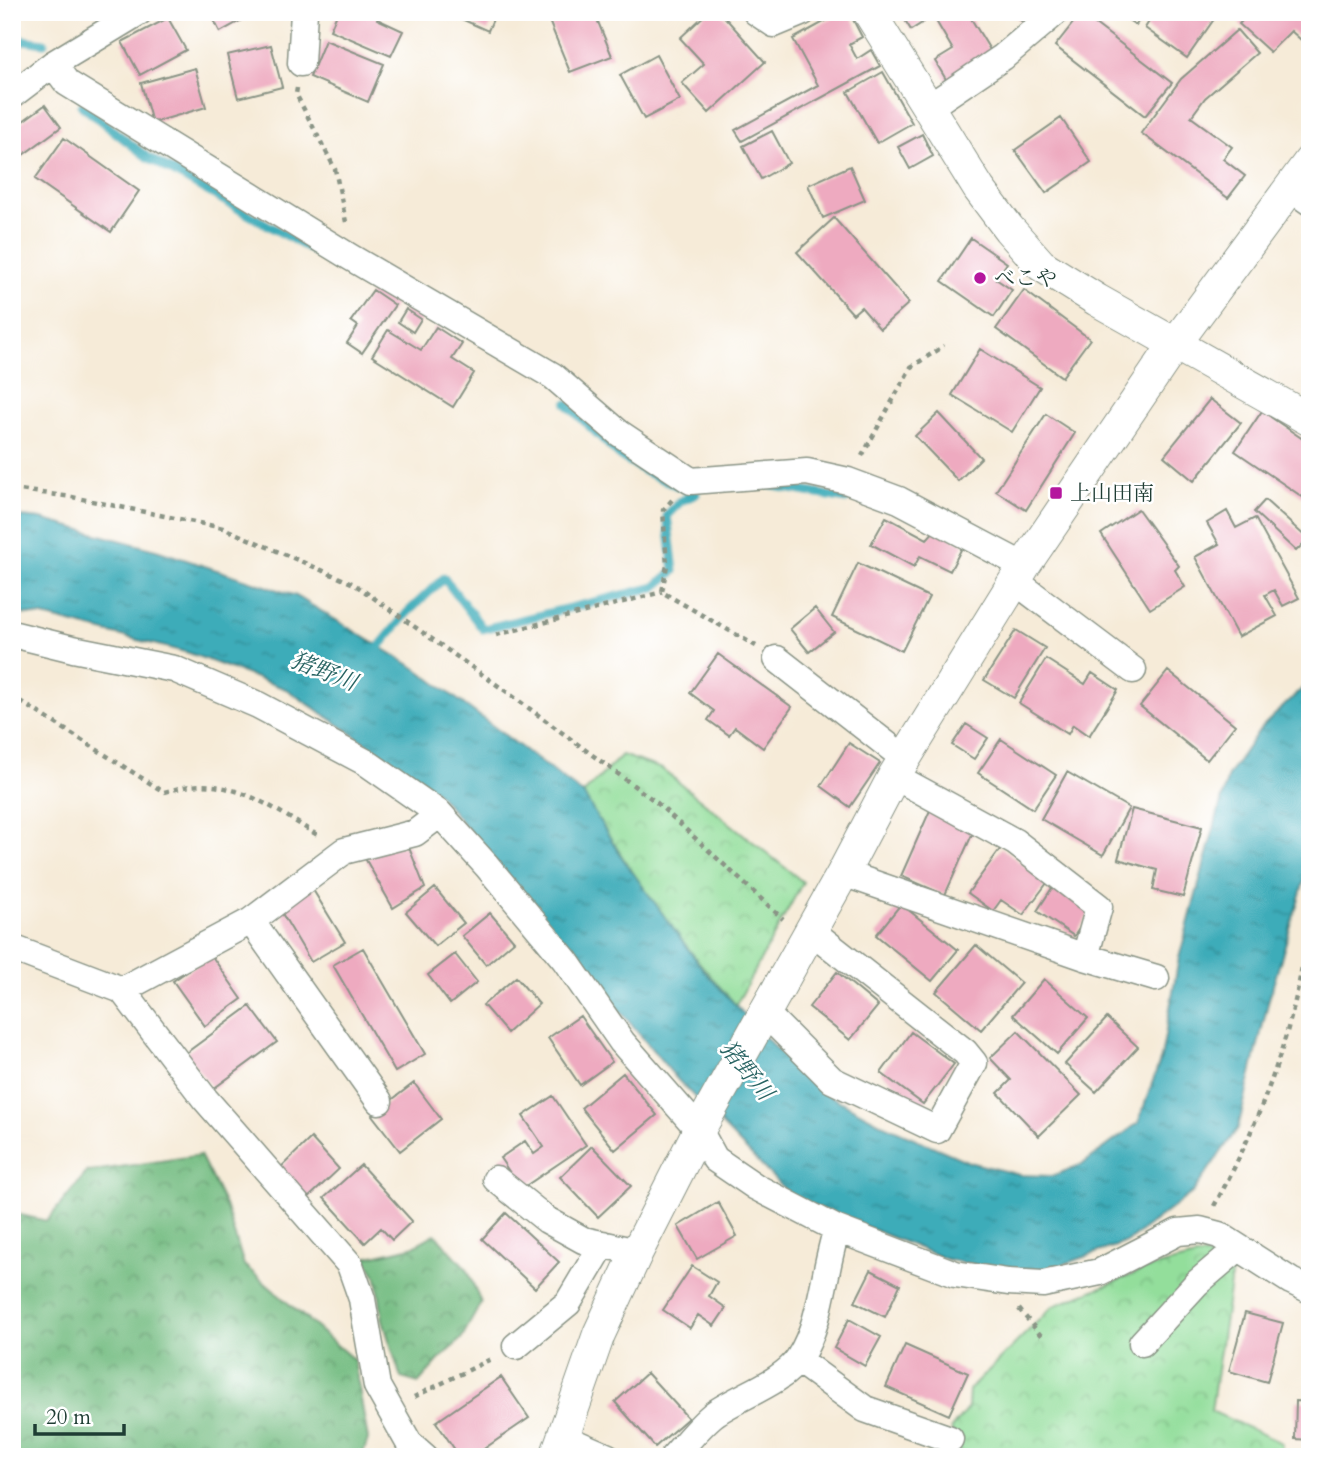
<svg xmlns="http://www.w3.org/2000/svg" width="1322" height="1469" font-family="Cardo,'Noto Serif JP',serif">
	<style>
		.forest { fill: url(#forest-crowns); stroke: #4a7d5c; stroke-width: 2 }
		.park { fill: url(#park-crowns); stroke: #598e68; stroke-width: 2 }
		.water { fill: url(#water-ripples); stroke: #2e7476; stroke-width: 2 }
		.lines { fill: none; stroke-linecap: round; stroke-linejoin: round }
		.stream { stroke: #3cacb9; stroke-width: 9 }
		.building { fill: #eeaac0 }
		.minor-casing { stroke: #8a9486; stroke-width: 29 }
		.tertiary-casing { stroke: #8a9486; stroke-width: 34 }
		.path { stroke: #8a9486; stroke-width: 4.5; stroke-dasharray: 5 5; stroke-linecap: butt }
		.minor { stroke: #fff; stroke-width: 26 }
		.tertiary { stroke: #fff; stroke-width: 32 }
		.poi-dot { fill: #b5179e; stroke: #fff; stroke-width: 2.5 }
		.labels { text-anchor: middle; stroke-width: 5; stroke-linejoin: round; paint-order: stroke }
		.poi-label { font-size: 21px; fill: #1f3d34; stroke: #fff; text-anchor: start }
		.water-label { font-size: 23px; font-style: italic; fill: #296463; stroke: #fff }
	</style>
	<defs>
		<pattern id="forest-crowns" width="20" height="18" patternUnits="userSpaceOnUse" patternTransform="scale(1.75)"><rect width="20" height="18" fill="#76bd83"/><path d="M2 6a3 3 0 1 1 6 0M12 15a3 3 0 1 1 6 0" fill="none" stroke="#609b6c"/></pattern>
		<pattern id="park-crowns" width="20" height="18" patternUnits="userSpaceOnUse" patternTransform="scale(1.75)"><rect width="20" height="18" fill="#93de9b"/><path d="M2 6a3 3 0 1 1 6 0M12 15a3 3 0 1 1 6 0" fill="none" stroke="#7ebf86"/></pattern>
		<pattern id="water-ripples" width="26" height="14" patternUnits="userSpaceOnUse" patternTransform="scale(1.75)"><rect width="26" height="14" fill="#3cacb9"/><path d="M2 4q2-2 4 0t4 0M15 11q2-2 4 0t4 0" fill="none" stroke="#328d97"/></pattern>
	</defs>
	<rect width="100%" height="100%" fill="#fff"/>
	<filter id="ink" filterUnits="userSpaceOnUse"><feTurbulence type="fractalNoise" baseFrequency=".0143" numOctaves="2"/><feDisplacementMap in="SourceGraphic" scale="14" xChannelSelector="R" yChannelSelector="G"/><feConvolveMatrix kernelMatrix="1 2 1 2 8 2 1 2 1" color-interpolation-filters="sRGB"/></filter>
	<filter id="wash" filterUnits="userSpaceOnUse"><feTurbulence type="fractalNoise" baseFrequency=".00686" numOctaves="4" result="noise"/><feDisplacementMap in="SourceGraphic" scale="28" xChannelSelector="R" yChannelSelector="G"/><feGaussianBlur stdDeviation="1.57" result="paint"/><feColorMatrix in="noise" values="0 0 0 0 0 0 0 0 0 0 0 0 0 0 0 0 0 1.4 0 .05"/><feComposite in="paint" operator="in"/></filter>
	<g filter="url(#wash)">
		<rect width="100%" height="100%" fill="#f6ebd8"/>
		<path class="forest" d="M200,1155L225,1205L244,1265L354,1360L368,1439L362,1457H12V1213L47,1221L87,1172Z
			M435,1234L467,1269L481,1303L461,1339L438,1361L419,1383L401,1378L383,1321L377,1278L365,1258L412,1247Z"/>
		<path class="park" d="M622,755L662,769L803,882L736,1005C677,941 628,869 583,794Z
			M1205,1255L1232,1270L1211,1411L1282,1443L1281,1457H962L951,1429L968,1408L969,1390L1053,1306L1152,1267Z"/>
		<path class="water" d="M12,516L41,519L156,550L296,596L417,669L583,794L623,859L705,972L779,1052L828,1095L886,1126L969,1162L1020,1175L1052,1176L1083,1164L1138,1123L1161,1058L1179,958L1228,776L1260,729L1310,681V861L1269,999L1238,1128L1193,1192L1127,1242L1030,1276L946,1259L792,1197L677,1079L435,790L286,689L189,653L43,616L12,613Z"/>
		<g class="lines">
			<path class="stream" d="M12,50L23,40L44,43
				M82,106L147,157L349,271
				M567,404L620,456L646,472L696,494
				M769,485L846,499
				M374,653L407,613L444,578L483,629L655,587L674,571L667,515L681,501L696,494"/>
		</g>
		<g id="blocks">
			<path class="building" d="M210,12H256L220,32Z
				M338,12H380L377,19L403,31L391,56L330,30Z
				M446,12H496L488,31Z
				M556,12H594L612,56L570,72L547,16Z
				M708,12H720L765,62L709,113L682,83L704,64L680,38Z
				M842,12H849L862,37L849,44L857,59L871,50L880,66L742,141L735,130L818,85L793,39Z
				M900,12H939L911,30Z
				M949,12H967L995,58L950,86L935,61L953,50L936,21Z
				M1008,12H1038L1029,26Z
				M1116,12H1144L1136,25Z
				M1155,12H1219L1187,58L1145,28Z
				M1250,12H1310V48L1291,31L1270,52L1239,24Z
				M1081,13L1172,83L1145,116L1055,46Z
				M168,18L186,50L140,75L122,42Z
				M1237,30L1257,53L1205,98L1191,117L1232,147L1223,159L1245,176L1228,198L1141,133L1181,79Z
				M325,40L384,64L368,102L310,77Z
				M271,45L282,87L238,98L227,55Z
				M656,55L680,100L644,119L620,75Z
				M195,68L206,107L152,123L141,83Z
				M883,72L912,123L877,143L848,92Z
				M45,105L61,127L12,163V129Z
				M1061,118L1091,162L1046,193L1015,150Z
				M772,131L789,163L761,179L743,146Z
				M922,134L933,156L910,169L898,147Z
				M64,138L139,191L111,232L35,179Z
				M850,166L865,200L823,218L808,185Z
				M834,218L909,303L880,329L861,307L853,314L797,252Z
				M971,238L1007,263L996,279L1012,290L994,317L942,281Z
				M373,290L395,305L362,353L347,343L358,326L351,321Z
				M1024,290L1090,339L1062,377L996,329Z
				M406,309L421,319L413,332L398,322Z
				M436,327L462,344L452,359L474,373L453,407L372,356L388,330L421,350Z
				M980,349L1040,387L1012,432L952,395Z
				M1210,399L1241,423L1194,481L1164,456Z
				M1262,411L1310,444V502L1235,451Z
				M939,413L981,458L958,481L915,436Z
				M1046,414L1075,433L1026,510L996,491Z
				M1265,500L1308,539L1296,551L1254,512Z
				M1138,509L1179,566L1175,570L1185,587L1150,609L1101,534Z
				M1227,511L1236,528L1255,518L1299,598L1283,606L1274,590L1265,595L1277,616L1238,637L1195,557L1219,544L1207,523Z
				M886,517L927,539L936,529L964,544L950,571L920,556L914,567L871,544Z
				M858,563L929,597L902,651L832,617Z
				M815,608L834,632L809,652L790,629Z
				M1016,630L1045,648L1014,698L984,680Z
				M718,654L792,707L763,748L735,727L729,735L708,720L714,711L690,693Z
				M1046,659L1085,684L1092,673L1118,690L1089,736L1073,725L1068,734L1019,703Z
				M1168,671L1235,725L1207,760L1140,706Z
				M966,724L988,738L974,759L952,745Z
				M1001,739L1056,775L1033,809L978,773Z
				M849,743L880,763L850,807L821,786Z
				M1067,772L1129,808L1103,855L1041,819Z
				M931,808L975,828L945,895L901,876Z
				M1132,809L1202,827L1183,897L1153,890L1157,870L1118,859Z
				M408,845L425,888L393,908L366,860L384,849Z
				M1001,848L1047,883L1023,915L1001,900L993,911L968,893Z
				M310,885L345,942L311,962L277,905Z
				M1054,885L1092,910L1074,936L1037,911Z
				M435,888L464,923L435,946L406,912Z
				M901,904L958,950L932,981L876,935Z
				M490,913L514,941L486,965L462,936Z
				M976,945L1021,983L981,1030L936,992Z
				M363,948L425,1054L395,1072L333,965Z
				M455,954L477,982L450,1004L428,975Z
				M211,955L242,999L205,1026L173,981Z
				M837,972L878,1006L850,1040L809,1007Z
				M516,977L539,1004L507,1033L483,1005Z
				M1044,979L1088,1018L1057,1054L1013,1015Z
				M250,1006L277,1042L213,1089L186,1053Z
				M580,1016L612,1062L580,1085L548,1038Z
				M1107,1018L1138,1047L1096,1092L1065,1064Z
				M1018,1031L1081,1095L1039,1136L998,1093L1011,1080L990,1058Z
				M911,1032L954,1064L923,1104L881,1073Z
				M623,1073L657,1115L615,1150L581,1108Z
				M414,1083L441,1119L400,1151L372,1115Z
				M553,1096L586,1145L521,1189L500,1158L525,1141L534,1154L544,1147L523,1116Z
				M311,1138L339,1169L306,1200L278,1170Z
				M592,1146L631,1186L598,1217L560,1177Z
				M361,1165L412,1221L392,1240L381,1228L365,1243L324,1198Z
				M718,1202L737,1236L697,1259L678,1226Z
				M506,1213L559,1262L535,1288L482,1239Z
				M692,1266L717,1282L709,1296L726,1308L714,1326L698,1315L690,1328L663,1310Z
				M871,1270L900,1285L885,1317L855,1302Z
				M1245,1313L1283,1323L1267,1382L1229,1371Z
				M849,1319L881,1337L865,1366L834,1348Z
				M905,1345L968,1373L949,1415L886,1387Z
				M647,1373L688,1418L655,1447L615,1402Z
				M501,1377L529,1418L472,1457H460L436,1422Z
				M1296,1401L1310,1402V1440L1295,1439Z"/>
		</g>
	</g>
	<g filter="url(#ink)">
		<use href="#blocks" fill-opacity="0" stroke="#8a9486" stroke-width="2"/>
		<g class="lines">
			<g class="minor-casing">
				<path id="minor" d="M756,12L774,24L803,12
					M301,63L304,12
					M53,64L67,83L350,257L553,376L619,433L691,481L807,472L848,481L899,500L1024,566
					M12,95L53,64L139,12
					M929,107L1003,57L1056,12
					M1290,188L1310,202
					M1015,581L1133,670
					M12,634L73,649L174,669L258,705L367,763L440,814L487,866L565,960L622,1042L699,1130L715,1159L756,1187L837,1229L955,1274L1008,1282L1043,1284L1100,1272L1178,1232L1200,1230L1219,1235L1291,1281L1310,1290
					M777,659L904,758
					M894,776L1015,842L1099,907L1085,957
					M843,873L1085,957L1156,978
					M251,921L379,1101
					M12,948L122,990L205,1099L350,1265L362,1299L377,1386L409,1443L425,1457
					M122,990L251,921L344,851L415,833L440,814
					M764,1012L832,1080L937,1130L974,1063L965,1052L810,930
					M496,1179L547,1220L583,1240L637,1252
					M1142,1343L1197,1283L1237,1249
					M516,1346L568,1303L603,1244
					M798,1360L865,1409L950,1439
					M562,1437L608,1457
					M673,1457C686,1443 699,1426 714,1414C737,1397 784,1382 799,1358C823,1320 823,1271 837,1229"/>
			</g>
			<g class="tertiary-casing">
				<path id="tertiary" d="M869,12L979,189L1009,229L1041,265L1097,300L1310,420
					M556,1457L599,1334L637,1252L699,1130L843,873L894,776L1024,566L1175,344L1310,161"/>
			</g>
			<path class="path" d="M297,88L296,94L335,169L346,222
				M862,456L911,367L944,346
				M12,489L72,497L223,528L354,584L507,692L656,802L783,919
				M672,500L663,510L667,565L662,592L756,646
				M496,635L662,592
				M12,696L164,792C173,790 182,787 190,786C239,780 280,813 319,836
				M1214,1206C1249,1143 1277,1075 1294,1005C1301,977 1305,948 1310,920
				M1019,1309L1043,1338
				M414,1397L493,1358"/>
			<use href="#minor" class="minor"/>
			<use href="#tertiary" class="tertiary"/>
		</g>
	</g>
	<g class="poi-dot">
		<circle cx="980" cy="278" r="7"/>
		<rect x="1049" y="486" width="14" height="14" rx="3.5"/>
	</g>
	<g class="labels">
		<g class="poi-label">
			<text x="994" y="285">べこや</text>
			<text x="1070" y="500">上山田南</text>
		</g>
		<g class="water-label">
			<text transform="translate(324 671) rotate(21)" y="8">猪野川</text>
			<text transform="translate(747 1070) rotate(51)" y="8">猪野川</text>
		</g>
	</g>
	<rect width="1322" height="1469" fill="none" stroke="#fff" stroke-width="42"/>
	<path d="M35 1424v10h89v-10" fill="none" stroke="#1f3d34" stroke-width="3.5"/>
	<text x="46" y="1424" font-size="21" fill="#1f3d34" stroke="#ffffff" stroke-width="5" paint-order="stroke">20 m</text>
</svg>
